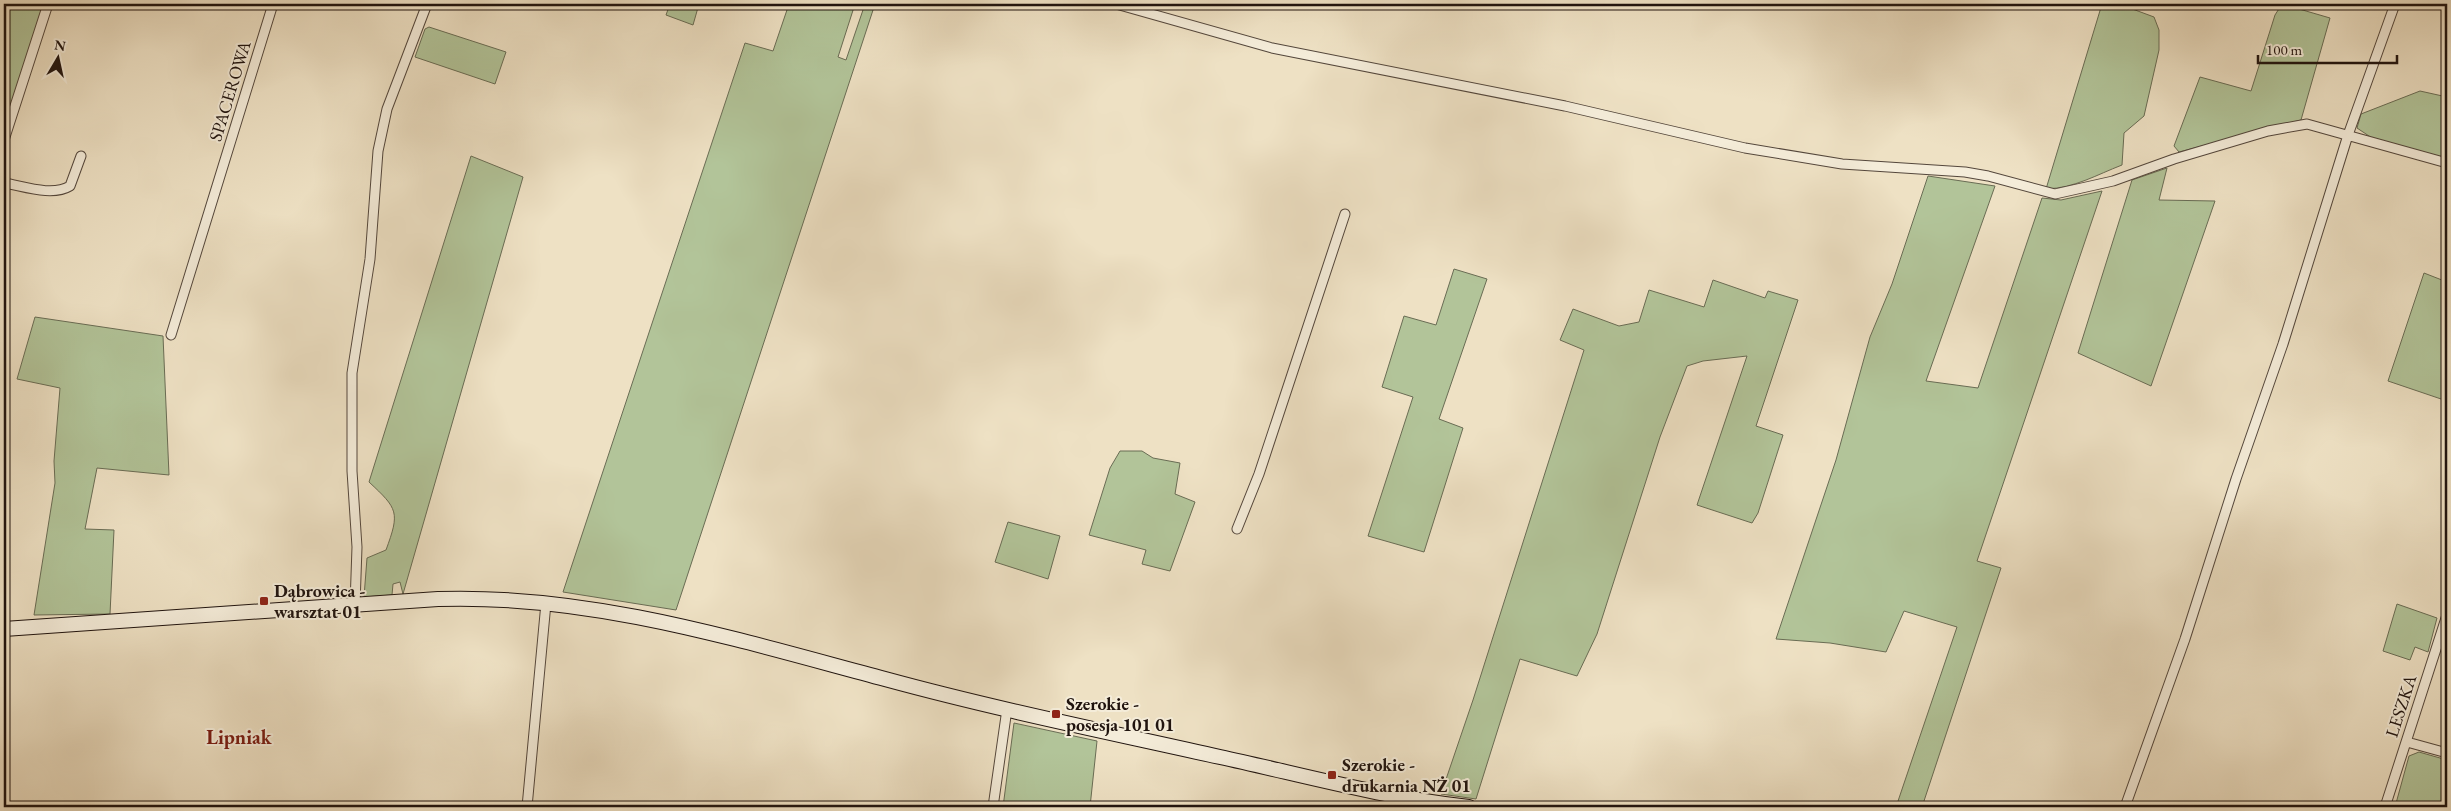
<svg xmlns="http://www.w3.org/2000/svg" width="2451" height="811" font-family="'EB Garamond',serif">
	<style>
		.green { fill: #b2c499; stroke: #696c54 }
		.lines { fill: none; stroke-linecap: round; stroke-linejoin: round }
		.street-casing { stroke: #54473c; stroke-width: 11 }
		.secondary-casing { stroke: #20140f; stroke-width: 16 }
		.street { stroke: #f4ecd9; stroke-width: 9 }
		.secondary { stroke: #f4ecd9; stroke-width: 14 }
		.poi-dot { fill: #8f2418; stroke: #f4ecd9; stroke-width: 2 }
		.labels { text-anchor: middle; stroke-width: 4; stroke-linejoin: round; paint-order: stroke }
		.street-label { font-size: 18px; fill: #20140f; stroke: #f4ecd9 }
		.poi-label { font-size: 18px; font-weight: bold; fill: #20140f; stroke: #f4ecd9; text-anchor: start }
		.quarter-label { font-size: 20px; font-weight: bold; fill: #7a1f14; stroke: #f4ecd9 }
	</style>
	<rect width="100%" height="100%" fill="#eee1c4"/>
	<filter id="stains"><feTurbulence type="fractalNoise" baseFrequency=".004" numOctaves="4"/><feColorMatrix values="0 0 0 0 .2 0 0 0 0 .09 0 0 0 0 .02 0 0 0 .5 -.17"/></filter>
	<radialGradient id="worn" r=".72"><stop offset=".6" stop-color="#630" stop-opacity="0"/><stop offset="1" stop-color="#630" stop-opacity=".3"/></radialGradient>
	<path class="green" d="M4,4H48L32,52L4,124Z
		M670,4H699L693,25L666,15Z
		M789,4H855L838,57L846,60L865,4H875L676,610L563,592L745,43L773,51Z
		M2102,4H2119L2154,17L2159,30V50L2144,116L2124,133L2122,165C2096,175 2075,188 2046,189Z
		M2282,4L2330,18L2301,120L2179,152L2174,146L2200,77L2251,91L2275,15Z
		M429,27L506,52L495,84L415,57L425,29Z
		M2420,91L2447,97V162L2372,138L2357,128L2361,114Z
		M471,156L523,177L403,594L400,582L393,584L392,595L364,597L367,558L386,550C400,512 398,509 369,482Z
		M2167,168L2159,200L2215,201L2151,386L2078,353L2132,180Z
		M1928,176L1995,186L1926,381L1978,388L2042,198L2061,200L2102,191L1977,561L2001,568L1922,807H1896L1957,627L1904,611L1886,652L1830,643L1776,639L1836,460L1870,337L1892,284Z
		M1454,269L1487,279L1439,419L1463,428L1424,552L1368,536L1413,397L1382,387L1404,316L1436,325Z
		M2424,273L2447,282V401L2388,381Z
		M1713,280L1765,298L1768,291L1798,300L1756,426L1783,435L1758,513L1752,523L1697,505L1747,356L1703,361L1687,366L1660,437L1597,634L1577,676L1520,659L1476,799L1441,794L1473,700L1584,350L1560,340L1573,309L1619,326L1639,322L1649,290L1704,307Z
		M35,317L163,336L169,475L97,468L85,529L114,530L110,614L34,615L55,483L54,461L60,388L17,379Z
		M1120,451H1142L1153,458L1180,463L1175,494L1195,502L1170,571L1142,564L1146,550L1089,535L1110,468Z
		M1008,522L1060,536L1048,579L995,562Z
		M2397,604L2437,618L2428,652L2415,647L2410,660L2383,651Z
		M1014,723L1097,741L1090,807H1003Z
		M2419,752L2447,760V807H2395L2409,756Z"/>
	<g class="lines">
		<g class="street-casing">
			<path id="street" d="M1116,4L1272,48L1565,106L1745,148L1842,164L1965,172L1988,176L2055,194L2113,181L2174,159L2268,131L2307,124L2447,163
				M4,140L48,4
				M4,183C23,186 52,197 70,186L81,156
				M171,335L273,4
				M1237,529L1259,474L1345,214
				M355,605L357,547L352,471V373L370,259L378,151L387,109L427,4
				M2407,742L2447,753
				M527,807L546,603
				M993,807L1007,709
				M2125,807L2185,639L2236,479L2283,344L2348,135L2395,4
				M2385,807L2447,615"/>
		</g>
		<g class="secondary-casing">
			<path id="secondary" d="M4,629L438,599C592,594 738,640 885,679C995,709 1108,732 1220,757C1303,775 1385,798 1469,807"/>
		</g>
		<use href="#street" class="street"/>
		<use href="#secondary" class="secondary"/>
	</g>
	<g class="poi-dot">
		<rect x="259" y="596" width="10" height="10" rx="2.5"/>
		<rect x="1051" y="709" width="10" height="10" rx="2.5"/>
		<rect x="1327" y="770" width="10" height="10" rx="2.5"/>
	</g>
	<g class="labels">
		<g class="street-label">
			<text transform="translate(230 91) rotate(-73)" y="6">SPACEROWA</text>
			<text transform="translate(2401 706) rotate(-72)" y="6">LESZKA</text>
		</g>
		<g class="poi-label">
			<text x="274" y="597">Dąbrowica -<tspan x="274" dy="21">warsztat 01</tspan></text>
			<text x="1066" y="710">Szerokie -<tspan x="1066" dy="21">posesja 101 01</tspan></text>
			<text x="1342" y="771">Szerokie -<tspan x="1342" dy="21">drukarnia NŻ 01</tspan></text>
		</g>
		<g class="quarter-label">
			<text x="239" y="744">Lipniak</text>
		</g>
	</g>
	<rect width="2451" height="811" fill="none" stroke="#eee1c4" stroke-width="20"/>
	<rect x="5" y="5" width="2441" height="801" fill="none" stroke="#20140f" stroke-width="2.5"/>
	<rect x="10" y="10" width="2431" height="791" fill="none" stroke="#20140f"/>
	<g transform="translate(58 58) rotate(9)" stroke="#f4ecd9" stroke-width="4" paint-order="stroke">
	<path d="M0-4L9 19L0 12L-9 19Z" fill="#20140f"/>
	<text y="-8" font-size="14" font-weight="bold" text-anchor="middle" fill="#20140f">N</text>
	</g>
	<path d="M2258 55v8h139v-8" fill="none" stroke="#20140f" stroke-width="2.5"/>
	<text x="2266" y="55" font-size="15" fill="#20140f" stroke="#f4ecd9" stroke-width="4" paint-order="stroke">100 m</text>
	<rect width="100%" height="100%" filter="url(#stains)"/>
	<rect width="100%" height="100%" fill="url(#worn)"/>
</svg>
